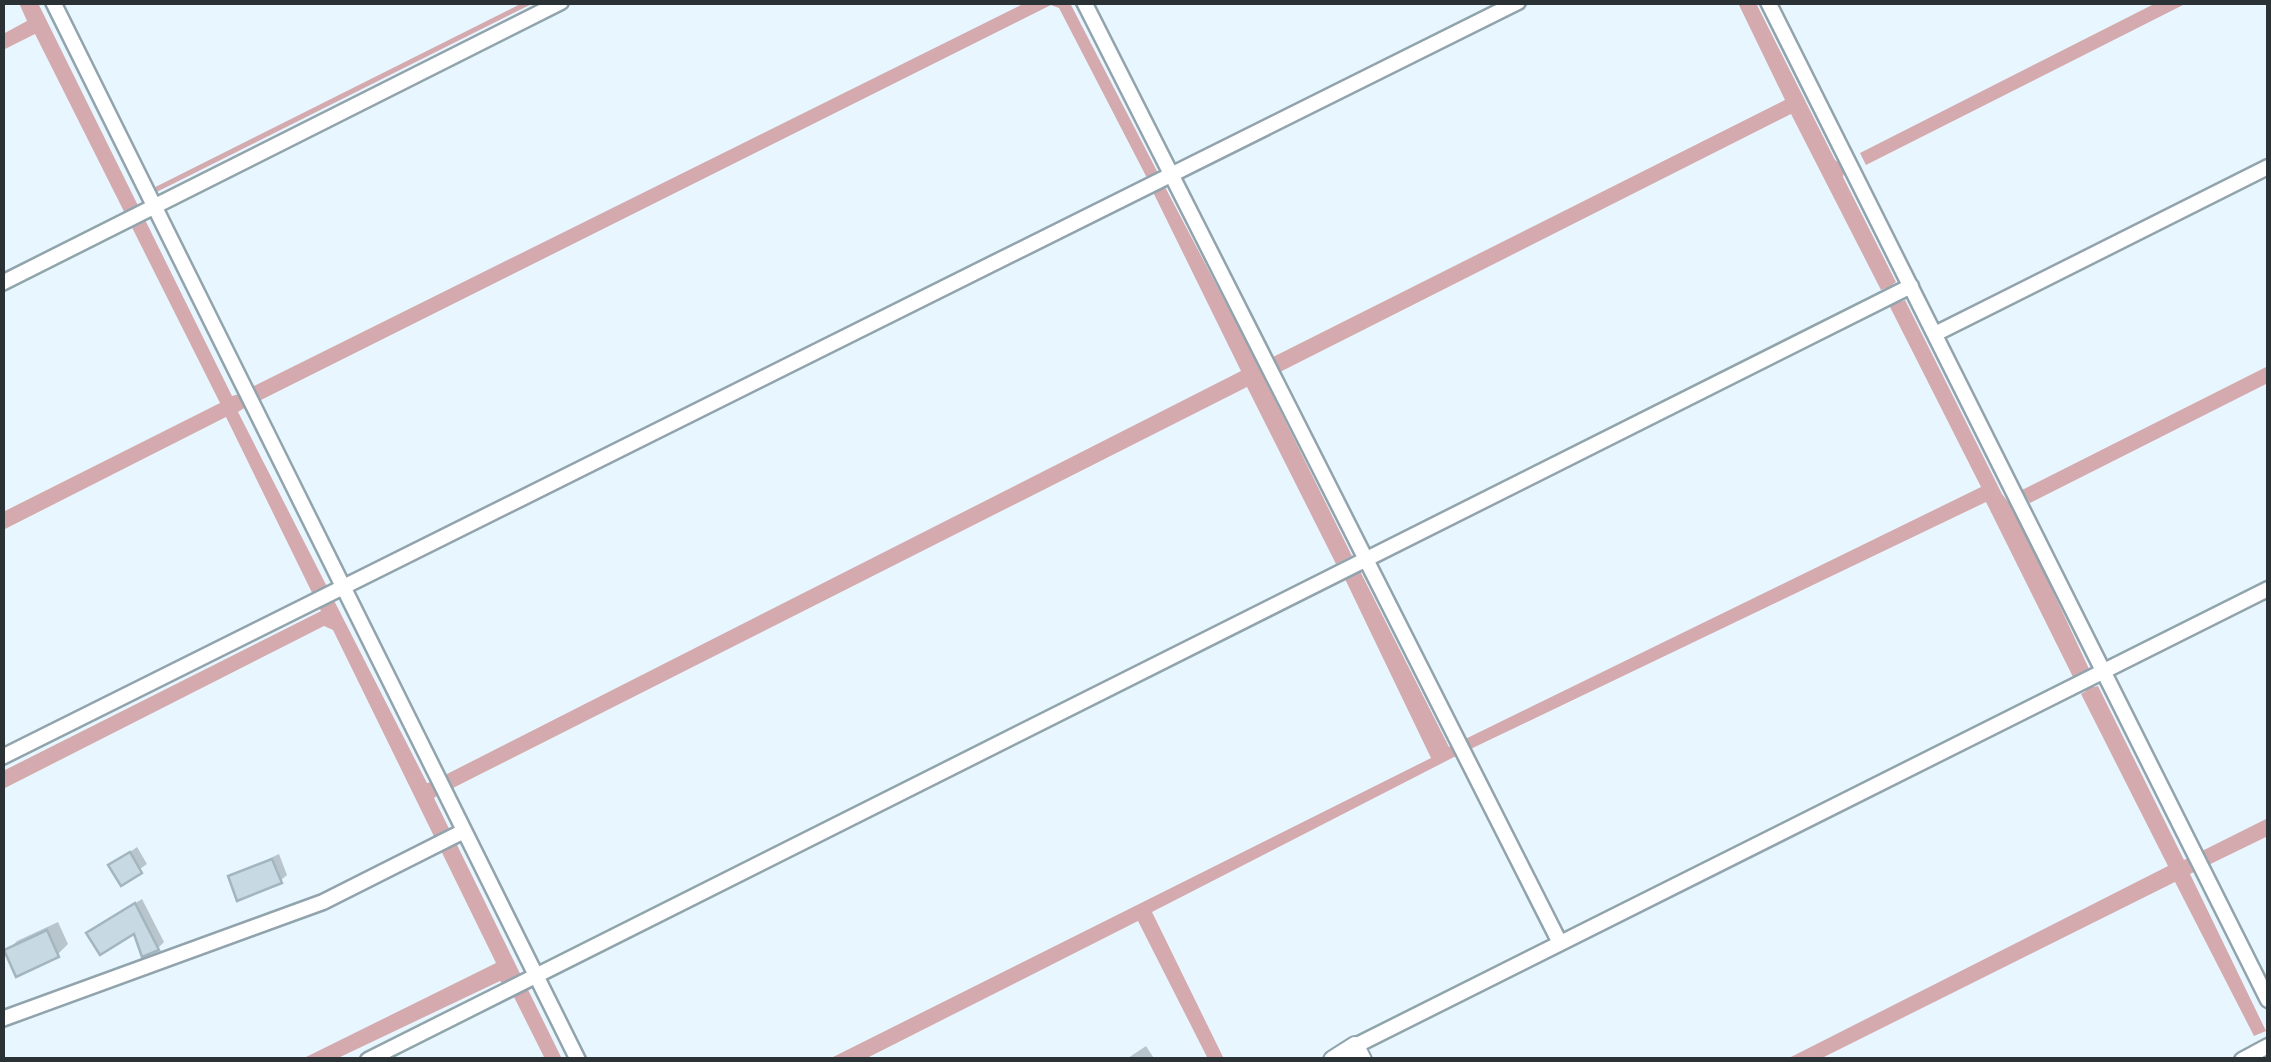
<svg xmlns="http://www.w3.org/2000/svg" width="2271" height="1062" font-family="Merriweather,serif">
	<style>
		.water { fill: #d4aaae }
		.shadow { fill: #0003 }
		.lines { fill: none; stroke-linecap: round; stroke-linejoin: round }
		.stream { stroke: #d4aaae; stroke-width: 5 }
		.building { fill: #c7dae3; stroke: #a3b6bf; stroke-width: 2.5 }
		.minor-casing { stroke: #91a3ac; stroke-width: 19 }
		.tertiary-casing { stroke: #91a3ac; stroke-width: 22 }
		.minor { stroke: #fff; stroke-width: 14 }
		.tertiary { stroke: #fff; stroke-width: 18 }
	</style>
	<rect width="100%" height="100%" fill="#e8f7ff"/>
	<path class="water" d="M19,3H38L232,396L239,394L246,407L238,412L427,783L432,782L438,795L434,798L562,1059H545L513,995L500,981L336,1059H302L496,963L333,630L324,626L3,789V771L321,611L226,417L3,530V512L220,403L35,34L3,50V34L27,21Z
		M1025,3H1070L1158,173L1147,178L1059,8L1051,5L257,402L250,388Z
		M1738,3H1756L1835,160L1845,167L1843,177L1896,282L1892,285L1900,302L1905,300L2002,494L2016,512L2090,671L2087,674L2094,687L2098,686L2184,860L2268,818V836L2190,874L2266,1031L2254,1036L2175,882L1820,1059H1787L2168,866L2081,694L2086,691L2079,678L2074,679L1986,502L1458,755L1152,912L1224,1059H1208L1138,921L865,1059L827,1060L1431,758L1345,579L1360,571L1449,747L1981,487L1890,307L1894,304L1886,288L1881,290L1791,114L1278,373L1271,358L1785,100Z
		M2156,3H2187L1866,165L1860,153Z
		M1165,187L1258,364L1262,362L1270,377L1265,380L1352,556L1336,564L1247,387L451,789L445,775L1241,371L1153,192Z
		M2268,366V383L2030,503L2022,490Z"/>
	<path class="shadow" d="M137,847L147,864L122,882L112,865Z
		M279,854L287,875L280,881L230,877Z
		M142,899L164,942L158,948L135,930L95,928Z
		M58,922L68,944L58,954L7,951L17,941Z
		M1146,1046L1155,1060H1125Z"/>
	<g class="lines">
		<path class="stream" d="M157,189L530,2
			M2262,1060L2268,1056"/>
	</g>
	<path class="building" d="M130,852L142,873L121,886L108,865Z
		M272,859L282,883L237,901L228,876Z
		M135,903L159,950L142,957L134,934L100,955L86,933Z
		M47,930L59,957L16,977L4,950Z"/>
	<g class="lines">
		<g class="minor-casing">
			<path id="minor" d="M53,2L578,1060
				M1084,2L1560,943
				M1768,2L2268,1000
				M2,283L561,2
				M1935,334L2268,167
				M2,757L1518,2
				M2,1019L323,902L464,831
				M1355,1046L2268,589
				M368,1060L1911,286
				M2242,1060L2268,1046"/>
		</g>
		<g class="tertiary-casing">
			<path id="tertiary" d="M1333,1060L1355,1046L1362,1060"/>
		</g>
		<use href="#minor" class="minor"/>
		<use href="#tertiary" class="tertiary"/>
	</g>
	<rect width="2271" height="1062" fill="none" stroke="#2b3236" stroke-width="10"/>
</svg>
